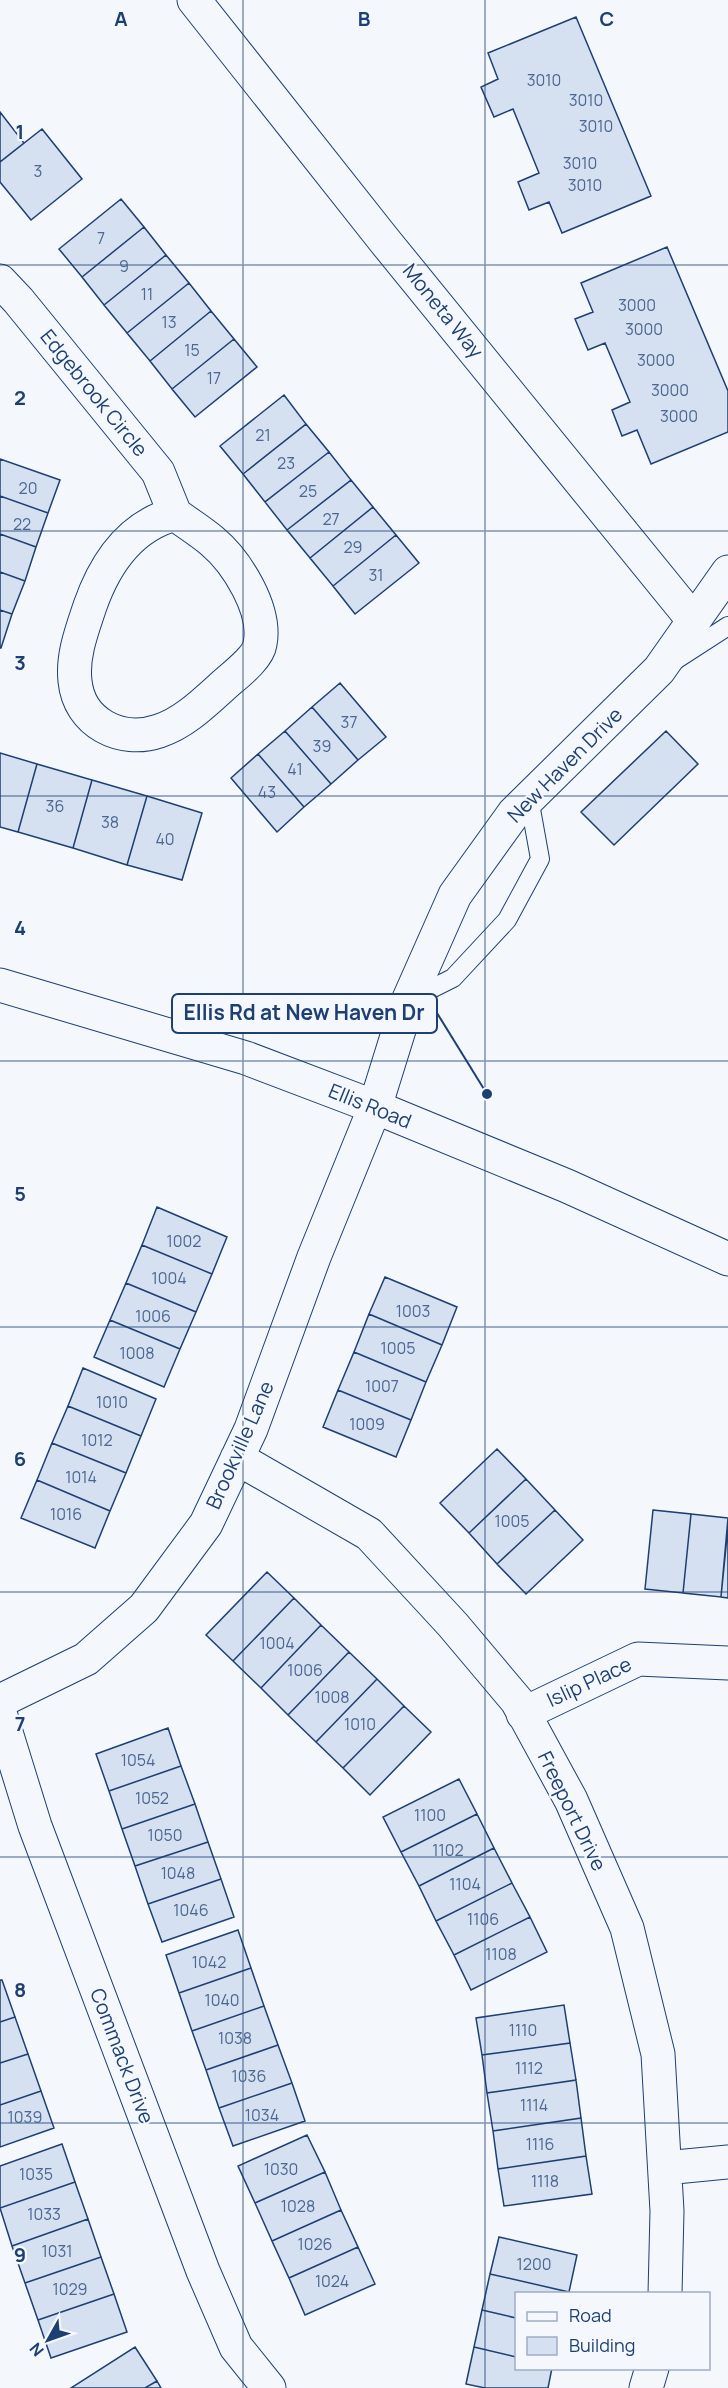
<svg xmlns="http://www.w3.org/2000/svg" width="728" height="2388" font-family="Manrope,sans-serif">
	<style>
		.building { fill: #d5e0f0; stroke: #1d3f73; stroke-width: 1.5 }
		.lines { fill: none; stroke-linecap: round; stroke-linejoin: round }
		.lane-casing { stroke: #1d3f73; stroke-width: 20 }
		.street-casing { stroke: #1d3f73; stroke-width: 35 }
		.secondary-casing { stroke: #1d3f73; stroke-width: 35 }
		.lane { stroke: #f4f7fb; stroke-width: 18 }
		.street { stroke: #f4f7fb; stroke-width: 33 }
		.secondary { stroke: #f4f7fb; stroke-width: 33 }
		.grid { fill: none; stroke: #1d3f73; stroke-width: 1.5; stroke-opacity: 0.55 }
		.labels { text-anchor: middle; stroke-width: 4.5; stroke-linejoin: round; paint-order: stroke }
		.number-label { font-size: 16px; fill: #4b6792 }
		.street-label { font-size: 20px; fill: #1d3f73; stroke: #f4f7fb }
		.grid-label { font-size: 20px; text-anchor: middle; font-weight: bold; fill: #1d3f73; stroke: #f4f7fb; stroke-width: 4.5; stroke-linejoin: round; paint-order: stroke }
		.leader { fill: none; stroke: #1d3f73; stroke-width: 2 }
		.callout-dot { fill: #1d3f73; stroke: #f4f7fb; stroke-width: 2 }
		.callout { fill: #f4f7fb; stroke: #1d3f73; stroke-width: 2 }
		.callout-label { font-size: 21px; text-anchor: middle; font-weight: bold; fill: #1d3f73 }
	</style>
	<rect width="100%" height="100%" fill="#f4f7fb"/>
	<path class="building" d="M576,17L651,196L562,233L549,202L529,210L518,182L539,173L513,109L494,117L481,87L498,79L488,53Z
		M0,112L24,143L0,162Z
		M42,129L82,179L31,220L0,182V162Z
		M121,199L144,227L82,277L59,249Z
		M144,227L166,255L104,305L82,277Z
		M667,247L728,391V432L651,464L637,430L622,436L612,410L630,402L605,343L588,350L575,319L593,312L581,283Z
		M166,255L189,283L127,333L104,305Z
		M189,283L211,311L150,361L127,333Z
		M211,311L234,339L172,389L150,361Z
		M234,339L257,367L195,417L172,389Z
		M284,395L306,424L243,474L220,446Z
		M306,424L329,452L265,502L243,474Z
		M329,452L351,480L287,530L265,502Z
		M0,459L60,480L48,513L0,496Z
		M351,480L373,507L310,558L287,530Z
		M0,496L48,513L36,547L0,534Z
		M373,507L396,535L333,586L310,558Z
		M0,534L36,547L25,581L0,572Z
		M396,535L419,563L355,614L333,586Z
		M0,572L25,581L12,614L0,610Z
		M0,610L12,614L1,648H0Z
		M340,683L386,737L358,760L312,707Z
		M312,707L358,760L331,784L285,731Z
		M285,731L331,784L304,807L258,754Z
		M666,731L698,764L614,845L581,812Z
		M0,753L37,764L18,832L0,827Z
		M258,754L304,807L277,832L231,778Z
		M37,764L92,780L73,848L18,832Z
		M92,780L147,796L127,865L73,848Z
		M147,796L202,813L182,880L127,865Z
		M157,1207L227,1237L212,1274L142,1245Z
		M142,1245L212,1274L196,1312L126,1283Z
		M385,1277L457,1307L442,1345L369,1314Z
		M126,1283L196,1312L180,1349L110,1320Z
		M369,1314L442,1345L426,1382L354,1352Z
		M110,1320L180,1349L164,1387L94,1357Z
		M354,1352L426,1382L411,1420L338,1390Z
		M83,1368L156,1399L141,1436L68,1406Z
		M338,1390L411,1420L396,1457L323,1427Z
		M68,1406L141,1436L126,1473L52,1443Z
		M52,1443L126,1473L110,1511L37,1480Z
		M497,1449L526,1479L469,1533L440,1503Z
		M526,1479L555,1510L497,1564L469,1533Z
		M37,1480L110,1511L95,1548L21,1518Z
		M555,1510L583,1540L526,1594L497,1564Z
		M653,1510L691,1514L683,1593L645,1589Z
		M691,1514L728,1518L721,1597L683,1593Z
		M728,1527V1598L721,1597Z
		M267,1572L294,1598L233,1661L206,1635Z
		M294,1598L321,1625L261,1688L233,1661Z
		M321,1625L349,1652L288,1715L261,1688Z
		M349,1652L377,1679L316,1742L288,1715Z
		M377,1679L404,1706L343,1768L316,1742Z
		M404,1706L431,1732L370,1795L343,1768Z
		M168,1728L181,1766L109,1791L96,1754Z
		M181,1766L195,1804L122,1829L109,1791Z
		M459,1779L477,1814L401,1852L383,1817Z
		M195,1804L208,1842L135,1866L122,1829Z
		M477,1814L494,1848L419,1886L401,1852Z
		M208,1842L221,1879L148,1904L135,1866Z
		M494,1848L512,1883L436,1921L419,1886Z
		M221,1879L234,1917L162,1942L148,1904Z
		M512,1883L530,1917L454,1955L436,1921Z
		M530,1917L547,1952L471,1990L454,1955Z
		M238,1930L251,1968L179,1993L166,1955Z
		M251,1968L264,2006L192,2031L179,1993Z
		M0,1980H2L15,2017L0,2022Z
		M564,2005L570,2043L482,2055L476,2018Z
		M264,2006L278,2045L206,2070L192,2031Z
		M15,2017L28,2054L0,2063V2022Z
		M570,2043L576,2080L487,2093L482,2055Z
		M278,2045L292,2083L219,2108L206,2070Z
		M28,2054L41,2091L0,2105V2063Z
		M576,2080L581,2118L493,2131L487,2093Z
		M292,2083L305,2121L233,2146L219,2108Z
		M41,2091L54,2128L0,2147V2105Z
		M581,2118L586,2156L498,2169L493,2131Z
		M307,2135L325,2172L255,2203L238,2166Z
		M62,2144L75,2182L0,2208V2166Z
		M586,2156L592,2194L504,2206L498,2169Z
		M325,2172L341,2210L272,2241L255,2203Z
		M75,2182L88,2219L12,2246L0,2208Z
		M341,2210L358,2247L289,2278L272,2241Z
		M88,2219L101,2257L25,2283L12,2246Z
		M499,2237L577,2255L569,2292L490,2274Z
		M358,2247L375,2284L305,2315L289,2278Z
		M101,2257L114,2294L38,2320L25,2283Z
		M490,2274L569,2292L568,2294H516V2318L482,2310Z
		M114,2294L127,2332L51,2358L38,2320Z
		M482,2310L516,2318V2357L474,2347Z
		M135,2347L157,2381L145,2388H71Z
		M474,2347L516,2357V2368H552L548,2388H485L466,2384Z
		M157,2381L161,2388H145Z"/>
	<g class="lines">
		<g class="lane-casing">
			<path id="lane" d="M677,659L728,626
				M409,1000L453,978L507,920L540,859L529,798"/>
		</g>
		<g class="street-casing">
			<path id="street" d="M194,0L384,240L694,621
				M0,281L18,300L158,472L175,514
				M175,514C187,523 200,531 212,541C237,562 267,610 260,644C258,658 235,675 225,684C205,702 184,723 159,731C121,744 79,723 75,681C72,656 82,630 90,606C105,563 130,526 175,514Z
				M237,1458L369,1534L453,1625L517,1701L571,1800L627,1928L658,2054L667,2211L665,2294
				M0,1701L86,1659L144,1608L206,1524L251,1429L314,1257L375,1107L408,1001L455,895L514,813L659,670L728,572
				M0,1713L35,1826L203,2271L236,2347L269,2388
				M523,1714L638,1659L728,1663
				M665,2168L728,2162
				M646,2388L652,2368"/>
		</g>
		<g class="secondary-casing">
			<path id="secondary" d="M0,985L246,1058L375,1107L567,1186L728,1259"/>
		</g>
		<use href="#lane" class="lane"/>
		<use href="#street" class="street"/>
		<use href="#secondary" class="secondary"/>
	</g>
	<path class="grid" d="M243,0V2388M485,0V2388M0,265H728M0,531H728M0,796H728M0,1061H728M0,1327H728M0,1592H728M0,1857H728M0,2123H728"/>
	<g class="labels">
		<g class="number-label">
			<text x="544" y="86">3010</text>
			<text x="586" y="106">3010</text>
			<text x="596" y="132">3010</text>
			<text x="580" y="169">3010</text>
			<text x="38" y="177">3</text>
			<text x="585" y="191">3010</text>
			<text x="101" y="244">7</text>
			<text x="124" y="272">9</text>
			<text x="147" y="300">11</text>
			<text x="637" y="311">3000</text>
			<text x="169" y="328">13</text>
			<text x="644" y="335">3000</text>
			<text x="192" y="356">15</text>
			<text x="656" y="366">3000</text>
			<text x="214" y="384">17</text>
			<text x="670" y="396">3000</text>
			<text x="679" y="422">3000</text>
			<text x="263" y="441">21</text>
			<text x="286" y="469">23</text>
			<text x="28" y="494">20</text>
			<text x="308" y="497">25</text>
			<text x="331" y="525">27</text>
			<text x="22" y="530">22</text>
			<text x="353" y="553">29</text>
			<text x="376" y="581">31</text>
			<text x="349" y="728">37</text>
			<text x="322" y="752">39</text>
			<text x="295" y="775">41</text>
			<text x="267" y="798">43</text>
			<text x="55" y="812">36</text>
			<text x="110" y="828">38</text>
			<text x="165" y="845">40</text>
			<text x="184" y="1247">1002</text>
			<text x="169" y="1284">1004</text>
			<text x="413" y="1317">1003</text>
			<text x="153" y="1322">1006</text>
			<text x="398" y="1354">1005</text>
			<text x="137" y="1359">1008</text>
			<text x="382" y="1392">1007</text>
			<text x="112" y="1408">1010</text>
			<text x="367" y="1430">1009</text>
			<text x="97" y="1446">1012</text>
			<text x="81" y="1483">1014</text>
			<text x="66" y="1520">1016</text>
			<text x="512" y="1527">1005</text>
			<text x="277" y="1649">1004</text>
			<text x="305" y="1676">1006</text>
			<text x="332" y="1703">1008</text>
			<text x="360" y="1730">1010</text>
			<text x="138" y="1766">1054</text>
			<text x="152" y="1804">1052</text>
			<text x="430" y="1821">1100</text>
			<text x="165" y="1841">1050</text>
			<text x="448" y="1856">1102</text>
			<text x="178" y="1879">1048</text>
			<text x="465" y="1890">1104</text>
			<text x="191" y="1916">1046</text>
			<text x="483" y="1925">1106</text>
			<text x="501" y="1960">1108</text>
			<text x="209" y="1968">1042</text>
			<text x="222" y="2006">1040</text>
			<text x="523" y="2036">1110</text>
			<text x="235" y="2044">1038</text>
			<text x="529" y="2074">1112</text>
			<text x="249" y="2082">1036</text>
			<text x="534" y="2111">1114</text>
			<text x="262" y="2121">1034</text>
			<text x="25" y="2123">1039</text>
			<text x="540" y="2150">1116</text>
			<text x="281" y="2175">1030</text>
			<text x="36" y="2180">1035</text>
			<text x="545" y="2187">1118</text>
			<text x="298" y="2212">1028</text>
			<text x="44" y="2220">1033</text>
			<text x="315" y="2250">1026</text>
			<text x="57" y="2257">1031</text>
			<text x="534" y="2270">1200</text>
			<text x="332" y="2287">1024</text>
			<text x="70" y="2295">1029</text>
		</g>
		<g class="street-label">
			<text transform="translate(443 311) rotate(51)" y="7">Moneta Way</text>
			<text transform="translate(94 393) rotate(51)" y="7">Edgebrook Circle</text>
			<text transform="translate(565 765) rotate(-45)" y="7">New Haven Drive</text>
			<text transform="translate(370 1106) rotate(22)" y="7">Ellis Road</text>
			<text transform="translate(240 1445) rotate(-66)" y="7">Brookville Lane</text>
			<text transform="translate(589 1682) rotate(-25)" y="7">Islip Place</text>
			<text transform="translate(572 1811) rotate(64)" y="7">Freeport Drive</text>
			<text transform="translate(122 2056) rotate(69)" y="7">Commack Drive</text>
		</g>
	</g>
	<g class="grid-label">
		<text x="121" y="26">A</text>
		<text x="364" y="26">B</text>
		<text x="607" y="26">C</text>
		<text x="20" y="139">1</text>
		<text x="20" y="405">2</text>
		<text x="20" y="670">3</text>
		<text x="20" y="935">4</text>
		<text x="20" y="1201">5</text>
		<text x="20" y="1466">6</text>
		<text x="20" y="1731">7</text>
		<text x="20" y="1997">8</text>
		<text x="20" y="2262">9</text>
	</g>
	<path class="leader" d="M487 1094L437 1013"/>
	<circle class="callout-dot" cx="487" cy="1094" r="6"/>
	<rect class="callout" x="172" y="994" width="265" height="39" rx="6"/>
	<g class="callout-label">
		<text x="304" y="1020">Ellis Rd at New Haven Dr</text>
	</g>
	<rect x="515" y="2292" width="195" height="78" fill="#f4f7fb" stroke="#9eadc5" stroke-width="1.5"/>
	<rect x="527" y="2312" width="30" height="9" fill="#f4f7fb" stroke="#9eadc5" stroke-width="1.5"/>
	<text x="569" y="2322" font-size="18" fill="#1d3f73">Road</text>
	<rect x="527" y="2337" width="30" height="18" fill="#d5e0f0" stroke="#9eadc5" stroke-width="1.5"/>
	<text x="569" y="2352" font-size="18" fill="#1d3f73">Building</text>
	<g transform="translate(48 2340) rotate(230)" stroke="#f4f7fb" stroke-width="4.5" paint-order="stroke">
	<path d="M0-4.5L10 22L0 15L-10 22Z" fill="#1d3f73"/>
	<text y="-9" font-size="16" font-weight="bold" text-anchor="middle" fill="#1d3f73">N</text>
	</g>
</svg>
